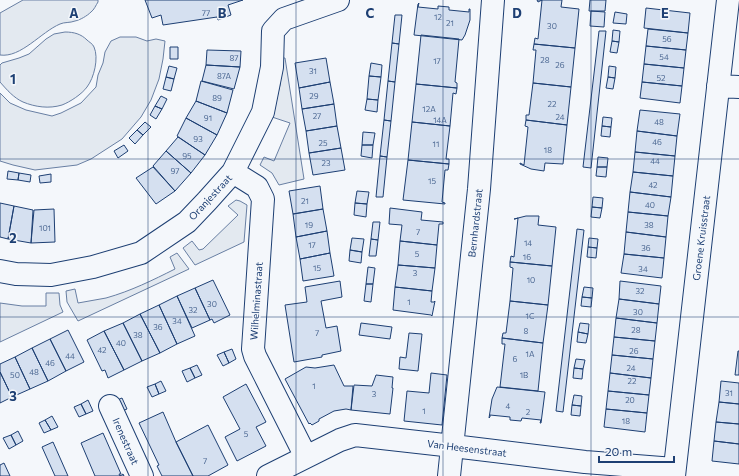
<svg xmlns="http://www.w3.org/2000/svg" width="739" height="476" font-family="Commissioner,sans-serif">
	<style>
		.green { fill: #e3e9f0; stroke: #687fa3 }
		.building { fill: #d5e0f0; stroke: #1d3f73 }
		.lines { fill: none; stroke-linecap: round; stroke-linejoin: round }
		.minor-casing { stroke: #1d3f73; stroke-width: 24 }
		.minor { stroke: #f4f7fb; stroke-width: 22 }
		.grid { fill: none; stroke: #1d3f73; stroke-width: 1; stroke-opacity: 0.55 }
		.labels { text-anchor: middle; stroke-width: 3; stroke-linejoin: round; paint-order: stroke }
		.number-label { font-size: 8px; fill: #4b6792 }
		.street-label { font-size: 10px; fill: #1d3f73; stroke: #f4f7fb }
		.grid-label { font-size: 13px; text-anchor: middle; font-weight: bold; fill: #1d3f73; stroke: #f4f7fb; stroke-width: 3; stroke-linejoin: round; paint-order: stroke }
	</style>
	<rect width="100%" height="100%" fill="#f4f7fb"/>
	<path class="green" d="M23,0H98V2C96,5 94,10 91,12C87,16 80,20 75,21C70,23 64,22 60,24C41,32 21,58 0,55V13Z
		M65,32C74,32 81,34 87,40C89,42 93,44 94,47C99,58 94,78 87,87C82,94 70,102 62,105C49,109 35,107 23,102C14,98 7,90 0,82V65L2,63L19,58L29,54L46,39L54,34Z
		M120,37H136L147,41L156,39L165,41L163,59L159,79L151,100L141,117L122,139L91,159L77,165L35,170L13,165L0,161V93L10,103L26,110L52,116L61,113L81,103L96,87L98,75L103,63L105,52L111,41Z
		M282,58H285L304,179L279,185L272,173L260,165L264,157L274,161L290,123L272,117L280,85Z
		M236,200L240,201L247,205L244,242L195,265L183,248L192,241L199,250L203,249L238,215L228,206Z
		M177,253L189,269L78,321L67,302L66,291L75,289L78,303C87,301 97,300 106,298C131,291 153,280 175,269L170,257Z
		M46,293H59L60,305L63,312L0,342V303L22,306H46Z"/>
	<path class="building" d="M145,0H243L228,5L231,15L218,20L217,17L163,25L161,15L152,18Z
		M537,0H562L561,7L579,9L575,48L534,44L535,38L538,39L542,0L538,2Z
		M590,0H606L605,11H589Z
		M419,3L418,7L438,9V6L449,7V10L469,12V9H470V20L465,35L462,40L414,35L418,4Z
		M646,8L690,13L688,33L644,28Z
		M591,11L605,12L604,27L590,26Z
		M615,12L627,14L626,24L613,23Z
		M395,15H402L399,44L392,43Z
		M648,29L688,33L686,50L646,46Z
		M613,30L620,31L619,42L612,41Z
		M599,31H606L591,168L583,167Z
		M421,35L459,39L455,82L457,83V88L416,84Z
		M612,41L619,42L617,53L610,52Z
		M392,43L399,44L395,82L388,81Z
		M534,44L575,48L571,87L533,83L536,50H533Z
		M646,46L686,50L684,68L644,64Z
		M170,47H178V59H170Z
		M207,50L241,51L240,67L206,65Z
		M326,58L330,82L299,88L295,63Z
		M371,63L382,65L381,77L369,76Z
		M644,64L684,68L682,86L642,82Z
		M206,65L240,67L234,89L202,81Z
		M169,66L177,68L174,79L166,77Z
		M609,66L616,67L615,78L608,77Z
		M369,76L381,77L378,100L367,99Z
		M166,77L174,79L171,91L163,89Z
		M608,77L615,78L613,89L606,88Z
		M201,81L233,90L227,113L196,101Z
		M388,81L395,82L391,121L384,120Z
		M330,82L334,104L302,109L299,88Z
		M642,82L682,86L680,103L640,98Z
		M533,83L571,87L567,125L526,120V115H529Z
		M416,84L457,88L456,94L453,93L450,126L412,122Z
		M161,96L167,99L162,109L155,106Z
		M367,99L378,100L377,112L365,110Z
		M196,101L227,113L217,135L186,118Z
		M334,104L337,126L306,131L302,109Z
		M155,106L162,109L156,119L150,115Z
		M640,110L680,114L677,136L637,131Z
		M603,117L612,118L611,127L602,126Z
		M186,118L217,135L205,155L177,136Z
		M384,120L391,121L387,157L380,156Z
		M526,120L567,125L563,164L545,163L544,171L531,169L520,164V163L524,165L528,127L525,126Z
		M145,122L151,127L143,135L137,130Z
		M412,122L450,126L446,159H449V164L408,160Z
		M337,126L341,148L309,153L306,131Z
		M602,126L611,127L610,137L601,136Z
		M137,130L143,135L135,144L129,138Z
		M637,131L677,136L675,156L635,152Z
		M363,132L375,133L373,145H362Z
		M178,137L205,155L191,173L166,151Z
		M124,145L128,151L118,158L114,151Z
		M362,145H373L372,158L361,156Z
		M341,148L345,170L313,175L309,153Z
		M166,151L191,173L175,191L153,166Z
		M635,152L675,156L673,176L633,172Z
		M380,156L387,157L383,197H376Z
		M598,157L608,158L607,167H597Z
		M408,160L449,164L448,170H445L442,202L445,203V204L403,200Z
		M153,167L175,191L156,204L136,178Z
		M597,167H607L606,177L596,176Z
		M8,171L19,173L18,180L7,179Z
		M633,172L673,176L671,197L630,192Z
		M19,173L31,175L30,182L18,180Z
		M51,174V182L40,183L39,176Z
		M320,186L323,209L293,214L289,191Z
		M357,191L369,192L367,204L355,203Z
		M630,192L671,197L668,216L628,212Z
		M593,197L603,198L602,208L592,207Z
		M0,203L14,206L8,239L0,237Z
		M355,203L367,204L366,217L354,215Z
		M14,206L33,210L31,243L8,239Z
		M592,207L602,208L600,218L591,217Z
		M390,208L422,212L421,220L443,222V224H439L437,245L400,241L402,225L389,224Z
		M54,209L55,242L31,243L34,210Z
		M323,209L327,231L296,237L293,214Z
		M628,212L668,216L666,237L626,232Z
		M526,216H539L538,225L556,227L552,266L510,262L511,256L514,257L518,218L515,219H514Z
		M373,222H380L378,240L371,239Z
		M577,229L584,230L563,412L556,411Z
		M327,231L330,253L300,259L296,237Z
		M626,232L666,237L664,258L624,254Z
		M352,238L364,239L362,252L350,250Z
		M589,238L598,239L597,248L588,247Z
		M371,239L378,240L376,256H369Z
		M400,241L437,245L435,268L398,265Z
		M588,247L597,248L596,258L587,257Z
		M350,250L362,252L361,263L349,261Z
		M330,253L334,276L303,281L300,259Z
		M624,254L664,258L662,278L621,273Z
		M510,262L552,266L548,305L510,301L513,268L510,267Z
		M398,265L435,268L432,291L395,287Z
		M368,267L375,268L373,284H366Z
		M213,280L230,315L214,323L212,319L210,320L195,288Z
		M340,281L342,297L321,301L326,328L337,326L341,351L322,355V357L294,362L285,305L307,302L305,287Z
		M620,281L661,286L659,304L619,299Z
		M366,284H373L371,302L364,301Z
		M395,287L432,291L431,302H434L435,301L432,316L431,315L393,310Z
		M584,287L593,288L592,298L582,297Z
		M195,288L210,320L192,328L177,296Z
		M177,296L195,336L177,344L159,305Z
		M582,297L592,298L591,307L581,306Z
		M619,299L659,304L657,323L616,318Z
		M510,301L548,305L543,343L502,338L503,333H506Z
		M159,305L177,344L160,353L140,314Z
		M140,314L160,353L142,361L123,323Z
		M616,318L657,323L655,341L614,337Z
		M123,323L142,361L124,370L104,331Z
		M361,323L392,327L390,339L359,335Z
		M580,323L589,324L588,334L578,332Z
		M68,330L84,362L66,371L50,339Z
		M104,331L124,370L108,378L105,370L102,371L87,340Z
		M578,332L588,334L586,343L577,342Z
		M409,333L422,334L418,371L399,369L400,357L406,358Z
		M614,337L655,341L653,359L612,355Z
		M502,338L543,343L538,391L500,387L505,344H502Z
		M50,339L66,371L48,381L32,348Z
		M32,348L48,381L30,389L15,357Z
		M232,349L236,359L229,363L224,352Z
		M738,351H739V375H735Z
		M224,352L229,363L223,366L217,355Z
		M612,355L653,359L651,378L610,373Z
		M15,357L30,389L12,397L0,372V364Z
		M576,359L585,360L583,369L574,368Z
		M197,365L202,375L195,378L190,368Z
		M334,365L344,386H353L351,410L346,409L334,411L319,419V421L312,425L310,423L309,424L285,379L306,367L315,368Z
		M190,368L195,378L187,382L182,371Z
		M574,368L583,369L582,379L573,378Z
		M0,372L12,397L0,403Z
		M431,373L447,375L442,425L404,421L407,391L429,393Z
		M610,373L651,378L649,395L608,391Z
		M376,375L393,377L392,388H393L390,414L351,410L354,385L372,386Z
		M161,381L166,391L159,394L155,384Z
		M721,381L739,383V404L719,402Z
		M155,384L159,394L152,397L147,387Z
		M246,384L266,422L256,427L266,446L237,461L225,437L240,429L223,397Z
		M497,387L545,392L541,423H540L541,420L522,418L521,421L510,420V417L490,415V417L489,418L492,399Z
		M608,391L649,395L647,413L606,409Z
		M574,395L582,396L581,406L572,405Z
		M122,398L127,409L120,412L115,401Z
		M88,400L93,411L86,414L81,404Z
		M719,402L739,404V424L716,422Z
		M81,404L86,414L79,417L74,407Z
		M572,405L581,406L580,416L571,415Z
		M606,409L647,413L645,432L604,427Z
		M163,412L176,442L193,476H162L157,466L159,465L139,423Z
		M52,416L58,427L51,430L45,420Z
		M45,420L51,430L44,433L39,423Z
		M716,422L739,424V444L714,441Z
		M208,425L228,465L208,476H193L176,442Z
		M18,431L23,441L16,445L11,435Z
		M103,433L121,474H119L120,476L123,474L124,476H95L81,443Z
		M11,435L16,445L9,449L3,438Z
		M714,441L739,444V464L712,461Z
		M53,442L68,476H55L42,447Z
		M4,463L10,476H0V465Z"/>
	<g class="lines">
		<g class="minor-casing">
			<path id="minor" d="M718,86L739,87
				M233,172L257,187L263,199L253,349L255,356L306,457
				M0,271L16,274L51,275L93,267L141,253L187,222L207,201L233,172L263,112L272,67L273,31L284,19L338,0
				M110,406L142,476
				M268,476L340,440L355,435L453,446L585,462L674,469
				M449,476L479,189L493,0
				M674,476L728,0"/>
		</g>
		<use href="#minor" class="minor"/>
	</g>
	<path class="grid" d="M148,0V476M296,0V476M443,0V476M591,0V476M0,159H739M0,317H739"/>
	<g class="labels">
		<g class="number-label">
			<text x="206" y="16">77</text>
			<text x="438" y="20">12</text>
			<text x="450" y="26">21</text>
			<text x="552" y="29">30</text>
			<text x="667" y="42">56</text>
			<text x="664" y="60">54</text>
			<text x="234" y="61">87</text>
			<text x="545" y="63">28</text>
			<text x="437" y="64">17</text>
			<text x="560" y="68">26</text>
			<text x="313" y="74">31</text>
			<text x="224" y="79">87A</text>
			<text x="661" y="81">52</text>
			<text x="314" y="99">29</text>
			<text x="217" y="101">89</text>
			<text x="552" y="107">22</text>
			<text x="429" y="112">12A</text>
			<text x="317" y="119">27</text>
			<text x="560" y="120">24</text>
			<text x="208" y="121">91</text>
			<text x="440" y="123">14A</text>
			<text x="659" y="125">48</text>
			<text x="198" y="142">93</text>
			<text x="657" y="145">46</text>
			<text x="323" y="146">25</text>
			<text x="436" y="147">11</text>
			<text x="548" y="153">18</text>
			<text x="187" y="159">95</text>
			<text x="655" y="164">44</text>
			<text x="326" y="166">23</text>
			<text x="175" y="174">97</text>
			<text x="432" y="184">15</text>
			<text x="653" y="188">42</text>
			<text x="305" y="204">21</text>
			<text x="650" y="208">40</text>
			<text x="309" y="228">19</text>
			<text x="649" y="228">38</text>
			<text x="45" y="231">101</text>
			<text x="418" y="235">7</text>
			<text x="528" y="246">14</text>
			<text x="312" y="248">17</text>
			<text x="646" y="251">36</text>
			<text x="417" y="257">5</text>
			<text x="527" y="260">16</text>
			<text x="317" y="271">15</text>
			<text x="643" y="272">34</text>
			<text x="415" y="276">3</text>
			<text x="531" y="283">10</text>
			<text x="640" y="294">32</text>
			<text x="409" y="305">1</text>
			<text x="212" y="307">30</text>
			<text x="193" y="313">32</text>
			<text x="638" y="315">30</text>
			<text x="530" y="319">1C</text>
			<text x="177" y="324">34</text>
			<text x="158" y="330">36</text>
			<text x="636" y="333">28</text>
			<text x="526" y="334">8</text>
			<text x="317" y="336">7</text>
			<text x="138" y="338">38</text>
			<text x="121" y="346">40</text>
			<text x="102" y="353">42</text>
			<text x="634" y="354">26</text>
			<text x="530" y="357">1A</text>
			<text x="70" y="359">44</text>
			<text x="515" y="362">6</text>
			<text x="50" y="366">46</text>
			<text x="631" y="371">24</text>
			<text x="34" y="375">48</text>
			<text x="15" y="378">50</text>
			<text x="524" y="378">1B</text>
			<text x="632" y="384">22</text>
			<text x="314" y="389">1</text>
			<text x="729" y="396">31</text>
			<text x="374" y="397">3</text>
			<text x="630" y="403">20</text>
			<text x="508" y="409">4</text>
			<text x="424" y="414">1</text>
			<text x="528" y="415">2</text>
			<text x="626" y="424">18</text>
			<text x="246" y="437">5</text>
			<text x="205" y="464">7</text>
		</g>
		<g class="street-label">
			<text transform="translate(210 197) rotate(-47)" y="4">Oranjestraat</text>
			<text transform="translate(475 223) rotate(-84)" y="4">Bernhardstraat</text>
			<text transform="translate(701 238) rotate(-83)" y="4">Groene Kruisstraat</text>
			<text transform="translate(256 301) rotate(-86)" y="4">Wilhelminastraat</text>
			<text transform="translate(126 441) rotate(66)" y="4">Irenestraat</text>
			<text transform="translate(467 448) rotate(7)" y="4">Van Heesenstraat</text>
		</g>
	</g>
	<g class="grid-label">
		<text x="74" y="18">A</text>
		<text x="222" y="18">B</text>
		<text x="370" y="18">C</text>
		<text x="517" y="18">D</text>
		<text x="665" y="18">E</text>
		<text x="13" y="84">1</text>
		<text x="13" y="243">2</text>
		<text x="13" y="401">3</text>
	</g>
	<path d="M599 456v6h75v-6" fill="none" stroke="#1d3f73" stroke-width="2"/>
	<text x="605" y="456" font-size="12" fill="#1d3f73" stroke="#f4f7fb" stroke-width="3" paint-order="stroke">20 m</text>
</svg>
